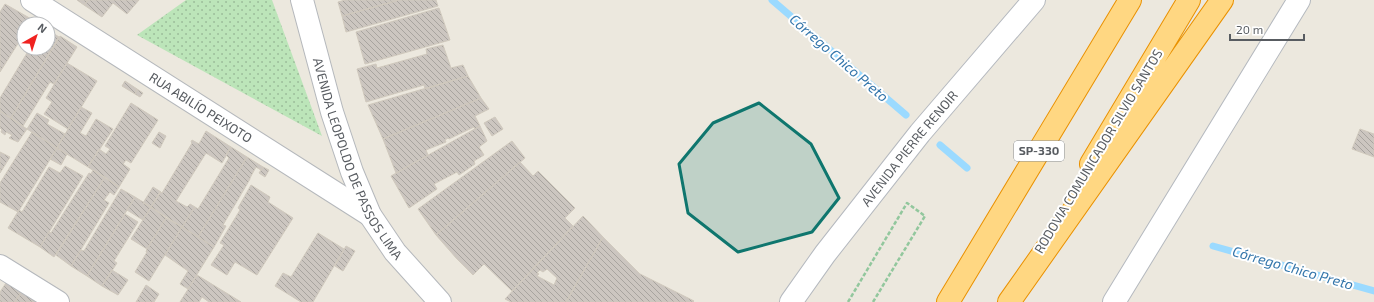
<svg xmlns="http://www.w3.org/2000/svg" width="1374" height="302" font-family="'Exo 2',sans-serif">
	<style>
		.park { fill: url(#park-dots) }
		.lines { fill: none; stroke-linecap: round; stroke-linejoin: round }
		.stream { stroke: #9bdaff; stroke-width: 7 }
		.building { fill: url(#building-back-hatch); stroke: #d0c9bd; fill-rule: evenodd }
		.street-casing { stroke: #b5b8bc; stroke-width: 24 }
		.secondary-casing { stroke: #b5b9bf; stroke-width: 24 }
		.highway-casing { stroke: #ea9100; stroke-width: 24 }
		.path { stroke: #92c79d; stroke-width: 2.5; stroke-dasharray: 4 2; stroke-linecap: butt }
		.street { stroke: #fff; stroke-width: 22 }
		.secondary { stroke: #fff; stroke-width: 22 }
		.highway { stroke: #ffd782; stroke-width: 22 }
		.marked { fill: #0f766e; fill-opacity: 0.2; stroke: #0f766e; stroke-width: 3; stroke-linejoin: round }
		.labels { text-anchor: middle; stroke-width: 4; stroke-linejoin: round; paint-order: stroke }
		.shield { fill: #fff; stroke: #8a8d90; stroke-width: 1 }
		.shield-label { font-size: 12px; font-weight: bold; fill: #585c61 }
		.street-label { font-size: 13px; fill: #585c61; stroke: #fff }
		.water-label { font-size: 14px; font-style: italic; fill: #3476ab; stroke: #fff }
	</style>
	<defs>
		<pattern id="park-dots" width="8" height="8" patternUnits="userSpaceOnUse"><rect width="8" height="8" fill="#bce5b9"/><path d="M2 2h.1M6 6h.1" fill="none" stroke="#9cbd9a" stroke-width="1.8" stroke-linecap="round"/></pattern>
		<pattern id="building-back-hatch" width="6" height="6" patternUnits="userSpaceOnUse"><rect width="6" height="6" fill="#ccc6c0"/><path d="M-1 5l2 2M0 0l6 6M5-1l2 2" fill="none" stroke="#a8a49f"/></pattern>
	</defs>
	<rect width="100%" height="100%" fill="#ece8de"/>
	<path class="park" d="M186,0H272L322,136L137,35Z"/>
	<g class="lines">
		<path class="stream" d="M772,0L906,115
			M940,145L967,168
			M1213,246L1374,291"/>
	</g>
	<path class="building" d="M77,0H88L84,5Z
		M88,0H139L127,14L113,3L102,17L84,5Z
		M345,0H399L342,16L338,2Z
		M399,0H436L438,6L346,32L342,16Z
		M5,4L33,20L30,24H24V34L0,72V12Z
		M439,8L450,40L365,64L356,32Z
		M48,30L59,37L11,118L0,111V98L30,48H48Z
		M60,36L77,47L54,84L50,82L23,126L11,118Z
		M443,45L451,68L463,65L468,76L425,89L424,85L366,102L357,69L376,64L377,68L427,54L426,49Z
		M67,63L97,81L68,129L44,114L52,102L46,98Z
		M468,76L481,98L383,139L368,105Z
		M125,81L137,89L135,94L122,86Z
		M137,89L143,93L140,97L135,94Z
		M481,98L489,109L475,116L480,126L475,129L474,127L449,139L448,138L445,140L446,142L426,150L428,155L396,173L383,139Z
		M131,103L158,120L131,163L126,160L123,164L130,169L119,187L88,167L99,149L106,154L110,149L105,146Z
		M81,107L92,113L80,133L86,136L96,119L113,129L88,167L57,148Z
		M0,111L27,129L18,142L9,138L12,135L6,132L5,135L1,132L2,130L0,128Z
		M37,113L49,120L47,124L65,134L57,148L27,129Z
		M495,117L503,129L492,136L484,123Z
		M480,126L487,141L479,147L484,155L474,161L475,164L459,175L457,172L434,184L437,189L409,208L391,176Z
		M1360,129L1374,134V157L1352,149Z
		M206,131L231,147L222,163L206,153L176,201L187,207L190,204L195,207L182,227L151,207L160,192L162,193L192,143L191,142L192,140L199,144Z
		M32,132L57,148L18,212L0,202V183Z
		M159,132L166,136L160,148L152,143Z
		M512,141L525,158L436,235L418,209Z
		M231,147L247,157L198,237L182,227L195,207L198,209L229,158L226,155Z
		M57,148L67,154L61,165L50,159Z
		M0,152L10,157L0,173Z
		M247,157L263,167L261,170L256,167L250,178V179L223,225L226,226L214,247L198,237Z
		M520,162L533,176L538,171L575,208L565,218L573,226L512,291L484,264L473,275L457,259L436,235Z
		M65,166L83,176L40,247L8,228L19,210L22,212L49,167L60,173Z
		M263,167L269,170L265,177L259,173Z
		M93,170L105,177L54,257L40,247L49,232L51,233L89,173L91,174Z
		M105,177L119,187L114,195L110,192L104,200L109,203L71,266L56,255Z
		M251,185L270,197L268,202L293,218L257,275L235,262L227,275L211,265L224,245L220,243L240,210L238,208Z
		M153,187L161,192L151,207L143,203Z
		M121,189L135,197L87,276L71,266L81,250L84,251Z
		M135,197L151,207L143,220L127,210Z
		M151,207L166,218L147,249L131,239Z
		M125,214L138,222L114,261L117,263L102,286L87,276Z
		M583,216L603,237L566,302H511L505,299ZM547,269L557,278L554,285L537,276L539,274L537,273L540,270L543,272Z
		M166,218L182,227L149,281L135,272L147,252H146L147,249Z
		M182,227L214,247L188,289L180,284L188,271L165,255Z
		M318,233L344,249L313,302H301L275,286L283,273L291,277Z
		M603,237L640,274L694,301L693,302H566Z
		M346,246L355,251L343,271L335,266Z
		M112,270L128,280L118,295L102,286Z
		M197,275L228,294L241,302H209L202,297L199,302H180Z
		M6,283L21,292L15,302H0V292Z
		M146,285L159,294L154,302H136Z
		M21,292L36,302H15Z"/>
	<g class="lines">
		<g class="street-casing">
			<g id="street">
				<path id="s1" d="M32,0L370,215"/>
				<path id="s2" d="M302,0L332,112L352,172L370,215L395,252L440,302"/>
				<path d="M0,266L58,302"/>
			</g>
		</g>
		<g class="secondary-casing">
			<g id="secondary">
				<path id="s3" d="M791,302L825,254L920,133L1034,0"/>
				<path d="M1114,302L1299,0"/>
			</g>
		</g>
		<g class="highway-casing">
			<path id="highway" d="M1091,164L1189,0
				M948,302L1130,0
				M1009,302L1222,0"/>
		</g>
		<path class="path" d="M848,302L907,203L925,216L873,302"/>
		<use href="#street" class="street"/>
		<use href="#secondary" class="secondary"/>
		<use href="#highway" class="highway"/>
	</g>
	<path class="marked" d="M759,103L811,144L839,198L812,232L738,252L688,213L679,164L713,123Z"/>
	<g class="labels">
		<rect class="shield" x="1014" y="141" width="50" height="20" rx="3"/>
		<g class="shield-label">
			<text x="1039" y="155">SP-330</text>
		</g>
		<g class="street-label">
			<text dy="5" stroke="none"><textPath href="#s1" startOffset="200">RUA ABILÍO PEIXOTO</textPath></text>
			<text dy="5" stroke="none"><textPath href="#s3" startOffset="194">AVENIDA PIERRE RENOIR</textPath></text>
			<text transform="translate(1098 151) rotate(-59)" y="5">RODOVIA COMUNICADOR SILVIO SANTOS</text>
			<text dy="5" stroke="none"><textPath href="#s2" startOffset="169">AVENIDA LEOPOLDO DE PASSOS LIMA</textPath></text>
		</g>
		<g class="water-label">
			<text transform="translate(839 58) rotate(41)" y="5">Córrego Chico Preto</text>
			<text transform="translate(1293 268) rotate(16)" y="5">Córrego Chico Preto</text>
		</g>
	</g>
	<g transform="translate(36 36) rotate(39)"><circle r="19" fill="#ffffff" stroke="#bcbec0"/>
	<path d="M0-3L7 15L0 10L-7 15Z" fill="#f02220"/>
	<text y="-6" font-size="11" font-weight="bold" text-anchor="middle" fill="#585c61">N</text>
	</g>
	<path d="M1230 34v6h74v-6" fill="none" stroke="#585c61" stroke-width="2"/>
	<text x="1236" y="34" font-size="12" fill="#585c61" stroke="#ffffff" stroke-width="3" paint-order="stroke">20 m</text>
</svg>
